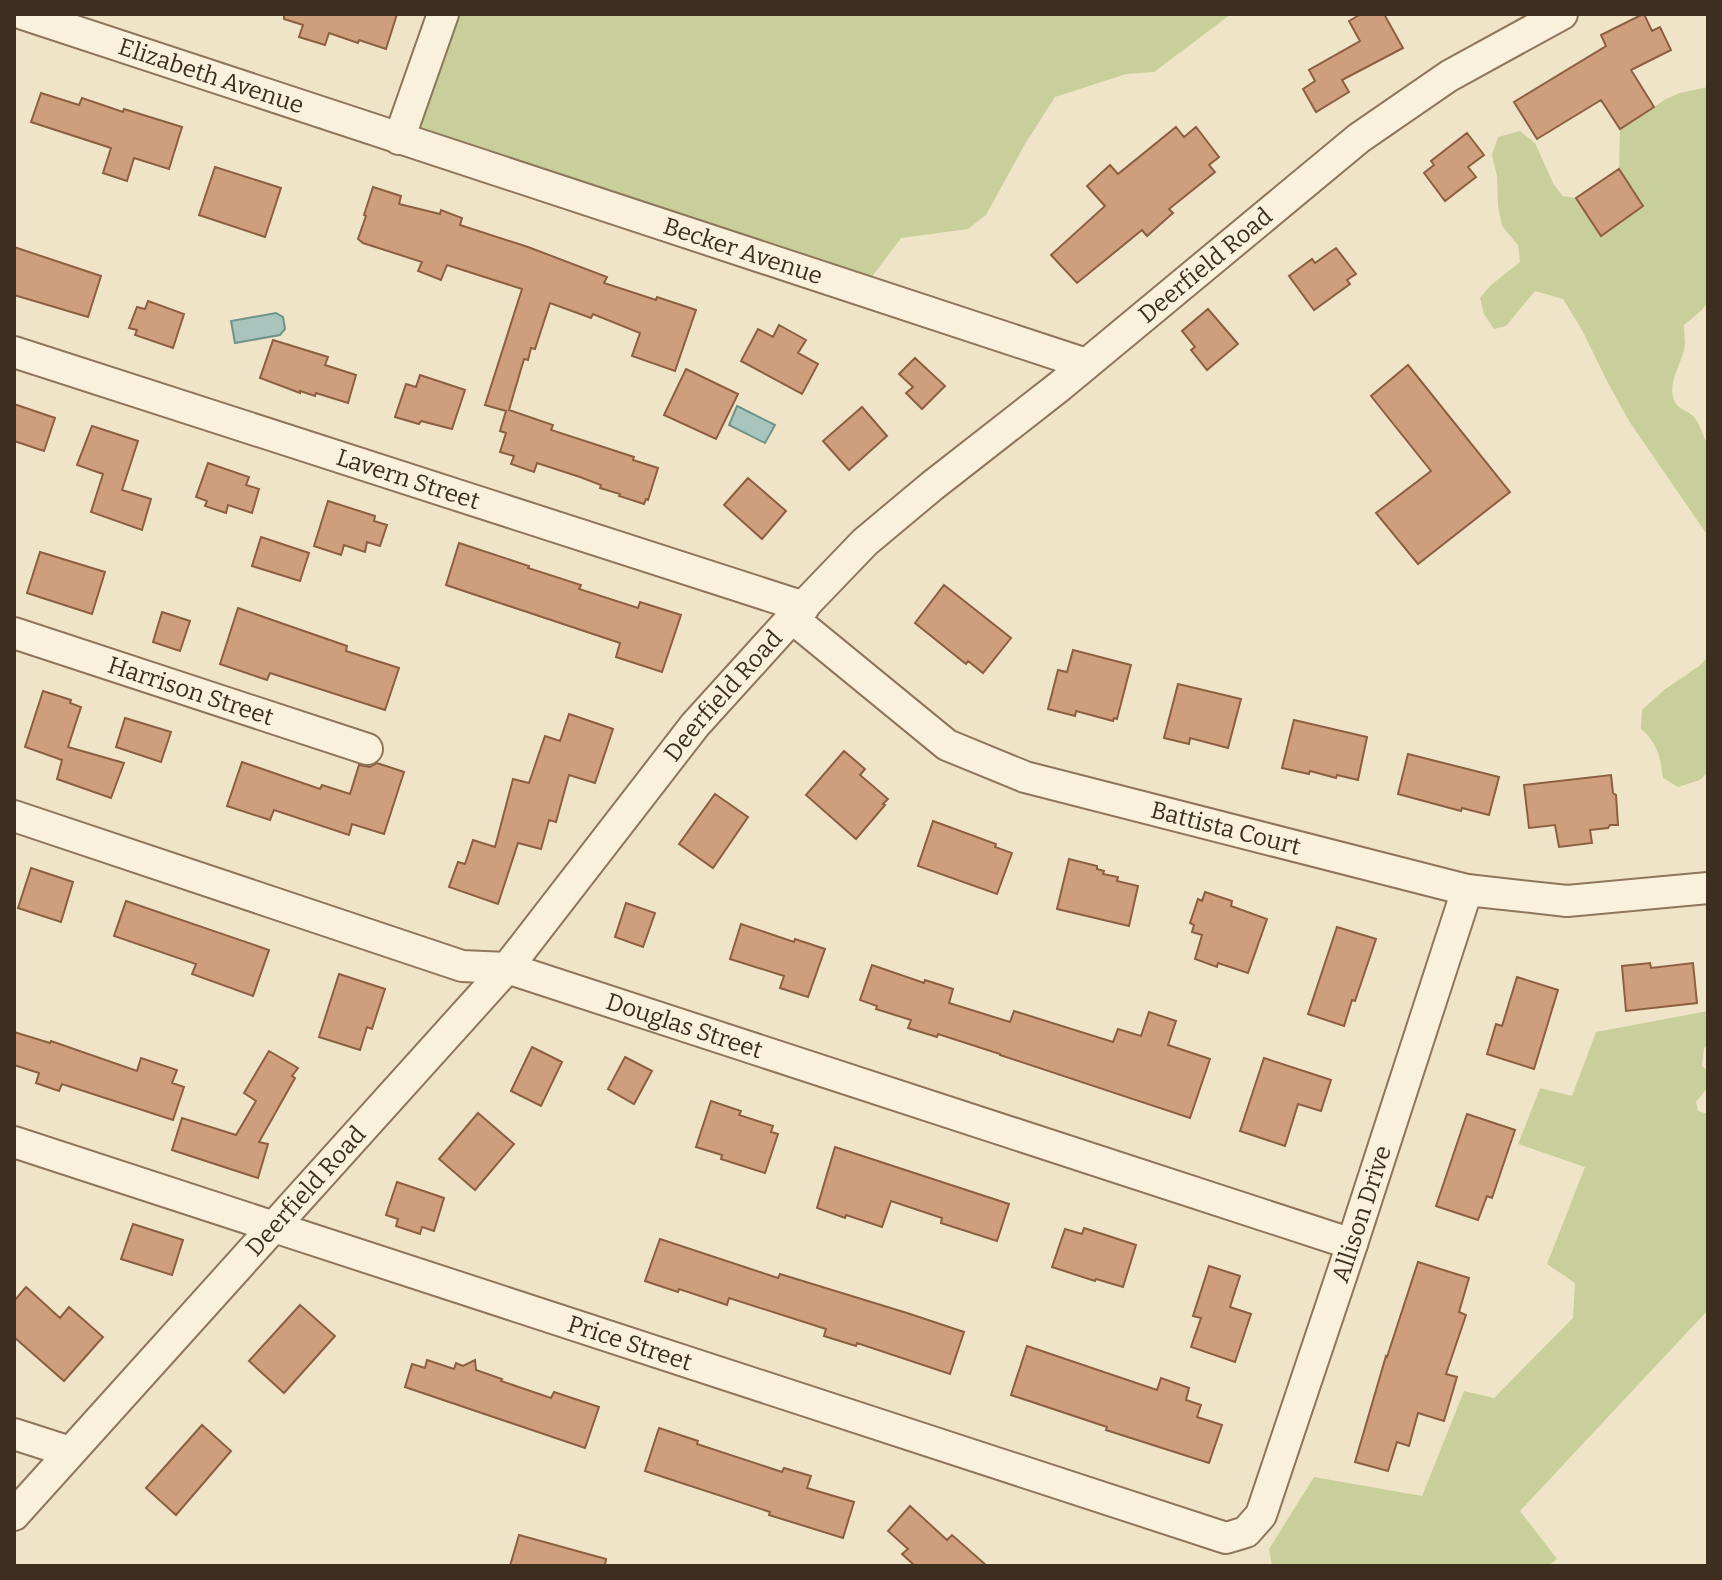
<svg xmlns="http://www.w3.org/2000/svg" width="1722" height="1580" font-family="Bitter,serif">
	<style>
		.green { fill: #c9cf9b }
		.water { fill: #a9c4bc; stroke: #6f938a; stroke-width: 2 }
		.building { fill: #cf9f7d; stroke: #8d5f41; stroke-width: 2 }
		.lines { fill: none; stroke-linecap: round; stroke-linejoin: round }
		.street-casing { stroke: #8d765c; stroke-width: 34 }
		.street { stroke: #faf1dc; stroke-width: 30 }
		.labels { text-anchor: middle; stroke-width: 6; stroke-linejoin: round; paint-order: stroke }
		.street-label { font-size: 24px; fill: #3d2e20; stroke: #f7eed8 }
	</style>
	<rect width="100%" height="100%" fill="#f0e4c8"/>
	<path class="green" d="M443,14H1231L1154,72L1126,74L1055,97L1025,144L986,215L968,229L901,238L862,290L399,139Z
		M1708,87V302L1702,310L1684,325C1684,331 1685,338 1685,344C1683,363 1667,381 1674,400C1678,410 1687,410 1693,416C1701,424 1702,436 1708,444V536L1629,421L1608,383L1582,330L1563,299L1535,291L1506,326L1494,329L1484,314L1480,298L1491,285L1520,262L1518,245L1502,226L1498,206L1497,176L1492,155L1498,137L1520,131L1535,143L1554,185L1563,196L1576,198L1602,235L1619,169L1620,129L1666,99L1680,93Z
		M1708,657V772L1700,780L1678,787L1663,778C1660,756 1658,744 1641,729L1642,710L1664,690L1699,666Z
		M1708,1011V1046L1704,1048L1702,1066L1708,1071V1087L1696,1102L1698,1111L1708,1114V1310L1520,1511L1557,1559L1548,1566H1272L1269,1549L1314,1477L1422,1496L1464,1391L1494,1398L1573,1318L1575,1283L1547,1264L1585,1167L1518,1144L1540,1088L1572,1096L1596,1032Z"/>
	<path class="water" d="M276,313L283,317L285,329L280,335L235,343L231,321Z
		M737,406L775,425L765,443L729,425Z"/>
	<path class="building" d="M284,14H397L386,49L359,40L358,43L329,33L325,45L299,37L303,25L284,19Z
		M1361,14H1384L1403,48L1342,80L1349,92L1316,112L1303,89L1315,81L1309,70L1360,41L1349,21Z
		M1643,14H1644L1652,31L1660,27L1671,50L1631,70L1654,107L1620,129L1601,100L1537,139L1514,102L1606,46L1601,35Z
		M41,93L79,105L82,98L123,112L124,109L182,127L169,169L134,158L127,181L103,173L111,148L31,122Z
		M1176,127L1184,137L1196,127L1219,157L1209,165L1215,172L1169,209L1173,213L1147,236L1142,230L1077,283L1051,255L1105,206L1087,186L1110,165L1118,174Z
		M1467,133L1484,155L1468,167L1476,177L1445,201L1424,173L1434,165L1431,161Z
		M215,167L281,188L265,237L199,215Z
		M1619,169L1643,206L1601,236L1576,198Z
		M373,187L401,196L399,204L440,214L441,210L462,218L460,225L528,247L607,277L604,283L656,300L657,297L696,310L675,371L632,356L640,333L593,314L591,318L550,303L535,349L531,348L528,360L524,359L509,410L553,425L551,430L634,457L633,460L658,468L648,500L646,499L644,504L619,496L620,494L600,488L601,485L580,477L537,463L534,472L511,464L514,456L500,452L506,433L500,431L506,411L485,405L522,289L447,265L441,280L418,271L422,262L363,243L358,239L366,216L364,215Z
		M14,247L101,276L88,317L14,295Z
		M1336,248L1356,274L1347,280L1350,284L1314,310L1289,276L1312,259L1315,263Z
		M148,301L184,314L173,348L135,335L137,330L129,328L137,307L145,309Z
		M1208,309L1238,344L1207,370L1191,350L1195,347L1182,331Z
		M779,325L806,340L798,353L818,364L802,394L741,361L758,329L773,337Z
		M273,340L328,357L325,365L356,375L348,403L316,393L315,396L300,391V393L260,378Z
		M915,358L945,386L922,409L906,393L913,387L899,374Z
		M1408,365L1510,492L1418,564L1376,513L1431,471L1371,396Z
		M686,369L738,394L716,439L664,415Z
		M420,375L465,390L452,429L421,421L419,424L395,417L406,384L416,387Z
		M14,404L55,418L44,451L14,441Z
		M862,407L887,436L849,470L823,441Z
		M92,426L138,441L122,490L151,499L142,530L91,512L103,474L77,465Z
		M208,463L249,477L246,485L259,489L252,513L228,505L226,513L205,506L207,501L196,497Z
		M748,478L786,511L762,539L724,505Z
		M328,501L375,516L374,521L387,525L380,546L367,542L365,552L344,545L341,555L314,546Z
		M261,537L309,553L300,581L252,566Z
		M459,543L529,566L528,568L581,585L579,589L638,608L640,602L681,615L662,672L616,657L620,643L446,585Z
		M40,552L105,572L92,614L27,593Z
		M944,585L1011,638L983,673L968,661L966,664L915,623Z
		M238,608L347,646L346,651L399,668L385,710L270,673L267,680L220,664Z
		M162,612L190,621L180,651L153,642Z
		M1073,650L1131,665L1117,719L1114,718L1113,721L1076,711L1075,716L1048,709L1058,670L1067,672Z
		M1178,684L1241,699L1228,748L1190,738L1189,744L1164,738Z
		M43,691L71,700L70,703L81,707L68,747L124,763L111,798L57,779L62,760L25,747Z
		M569,714L613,729L595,783L569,775L556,822L549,820L541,849L518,843L498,904L449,887L458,862L465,864L473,840L495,847L513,779L529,783L545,736L560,741Z
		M125,718L171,732L161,762L116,747Z
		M1294,720L1367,737L1358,780L1337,775L1336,778L1310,771L1309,774L1282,768Z
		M844,751L865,769L860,775L888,799L883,804L885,805L856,839L806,795Z
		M1408,754L1499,777L1489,815L1462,808L1461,811L1398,794Z
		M242,762L320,789L322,785L350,794L359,765L370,767L377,763L404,772L384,834L352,824L349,835L274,810L270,820L227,806Z
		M1611,775L1613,793L1616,795L1618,825H1610L1608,828L1590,830L1592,843L1559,847L1555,825L1529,828L1524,785Z
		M715,794L748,817L713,868L679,844Z
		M933,821L996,844L995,847L1012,853L997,894L918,866Z
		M1069,859L1097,866V869L1104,871L1103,874L1118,877L1117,881L1138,886L1129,926L1057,909Z
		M31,868L73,882L61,922L18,908Z
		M1205,892L1232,901L1231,906L1267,919L1248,973L1218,963L1217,967L1195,959L1202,935L1192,932L1194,925L1190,923L1198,899L1202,901Z
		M126,901L269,950L253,996L192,974L196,964L114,936Z
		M626,903L655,913L643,947L615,937Z
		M741,924L794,942L795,939L825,949L808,997L780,988L784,976L730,959Z
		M1337,927L1376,939L1355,1001L1352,1000L1344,1026L1308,1014Z
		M1650,963L1651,968L1693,963L1697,1003L1626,1011L1622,966Z
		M872,965L924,983L925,980L953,989L949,1003L1010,1022L1014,1011L1113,1042L1118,1029L1141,1036L1149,1012L1176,1021L1168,1045L1210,1059L1190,1118L1000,1055V1054L938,1034L937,1037L908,1028L911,1020L876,1009L877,1006L860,1000Z
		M339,974L385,989L372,1029L367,1027L360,1050L319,1037Z
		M1517,977L1558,990L1534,1069L1487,1054L1496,1024L1502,1026Z
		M14,1032L50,1043L51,1041L137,1071L141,1058L177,1070L172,1083L184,1087L173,1120L62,1084L59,1091L36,1083L39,1073L14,1065Z
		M532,1047L562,1062L541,1106L511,1091Z
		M269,1051L298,1068L292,1076L295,1078L259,1142L268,1144L258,1178L172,1150L182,1118L236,1135L256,1101L244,1093Z
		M625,1057L652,1071L634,1104L608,1089Z
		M1264,1058L1331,1080L1321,1111L1298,1104L1285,1146L1240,1131Z
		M711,1101L741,1111L739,1115L773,1126L771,1132L778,1134L765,1173L721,1159L722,1155L696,1147Z
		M478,1113L514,1144L475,1190L439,1159Z
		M1467,1114L1515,1130L1492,1198L1487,1196L1478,1220L1436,1206Z
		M835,1147L1009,1204L997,1241L941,1223L942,1218L891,1201L882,1227L846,1215L845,1218L817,1208Z
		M397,1182L444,1198L434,1231L422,1227L420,1234L396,1226L398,1219L386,1215Z
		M133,1224L183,1240L172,1275L121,1259Z
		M1084,1228L1136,1245L1123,1287L1096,1279L1095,1281L1052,1267L1065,1229L1082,1234Z
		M660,1239L778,1278L780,1274L907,1313L964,1332L950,1374L857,1343L856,1346L824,1336L826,1329L729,1298L727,1305L679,1289L678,1292L645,1281Z
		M1418,1262L1469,1278L1459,1312L1466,1315L1446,1374L1457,1377L1444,1421L1418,1413L1409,1446L1397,1442L1388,1471L1355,1462L1386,1356L1387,1357Z
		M1209,1266L1240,1276L1230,1307L1251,1314L1235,1362L1191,1347L1201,1318L1193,1316Z
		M26,1287L60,1318L69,1307L103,1337L64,1381L14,1337V1301Z
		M300,1305L335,1336L284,1393L249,1361Z
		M1027,1346L1157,1390L1161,1378L1189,1388L1186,1400L1201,1405L1197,1417L1222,1425L1209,1463L1106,1430L1107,1427L1011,1395Z
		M427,1360L454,1369L456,1363L463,1366L475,1360L476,1370L502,1379L501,1381L551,1398L554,1392L599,1407L585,1448L405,1387L412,1364L425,1368Z
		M202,1425L231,1451L176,1515L146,1488Z
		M659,1428L698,1441L697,1444L782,1472L784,1468L811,1476L807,1488L854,1502L843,1538L769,1515L770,1512L645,1471Z
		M910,1506L947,1540L952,1535L987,1566H915L902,1554L908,1549L888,1531Z
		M519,1535L606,1559L605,1566H510Z"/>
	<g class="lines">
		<g class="street-casing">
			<g id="street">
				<path id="s1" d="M23,14L1086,364"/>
				<path d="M399,139L443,14"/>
				<path id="s2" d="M14,352L804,607"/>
				<path id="s3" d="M792,618L947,745L1025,777L1467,890L1567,901L1708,888"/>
				<path id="s4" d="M14,633L367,749"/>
				<path id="s5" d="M14,816L462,966L507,968L1352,1244"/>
				<path id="s6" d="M14,1142L1226,1538L1246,1532L1261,1515L1352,1244L1467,890"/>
				<path d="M14,1434L70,1452"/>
				<path id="s7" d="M14,1515L507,968L695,725L792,618L865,542L932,486L1060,386L1359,138L1449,76L1562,14"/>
			</g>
		</g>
		<use href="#street" class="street"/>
	</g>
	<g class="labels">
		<g class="street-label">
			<text dy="8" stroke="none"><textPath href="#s1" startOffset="198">Elizabeth Avenue</textPath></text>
			<text dy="8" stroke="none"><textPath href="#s1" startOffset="758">Becker Avenue</textPath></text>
			<text dy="8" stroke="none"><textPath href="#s7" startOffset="1732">Deerfield Road</textPath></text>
			<text dy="8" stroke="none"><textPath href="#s2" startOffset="414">Lavern Street</textPath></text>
			<text dy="8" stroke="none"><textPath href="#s4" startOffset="186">Harrison Street</textPath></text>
			<text dy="8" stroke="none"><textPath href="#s7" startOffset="1084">Deerfield Road</textPath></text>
			<text dy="8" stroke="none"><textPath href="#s3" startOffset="492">Battista Court</textPath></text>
			<text dy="8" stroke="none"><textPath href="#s5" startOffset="704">Douglas Street</textPath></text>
			<text dy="8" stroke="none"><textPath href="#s7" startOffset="436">Deerfield Road</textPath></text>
			<text dy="8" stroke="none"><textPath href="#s6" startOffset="1636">Allison Drive</textPath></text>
			<text dy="8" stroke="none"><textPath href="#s6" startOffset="648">Price Street</textPath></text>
		</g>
	</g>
	<rect width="1722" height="1580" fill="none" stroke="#3d2e20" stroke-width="32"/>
</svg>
